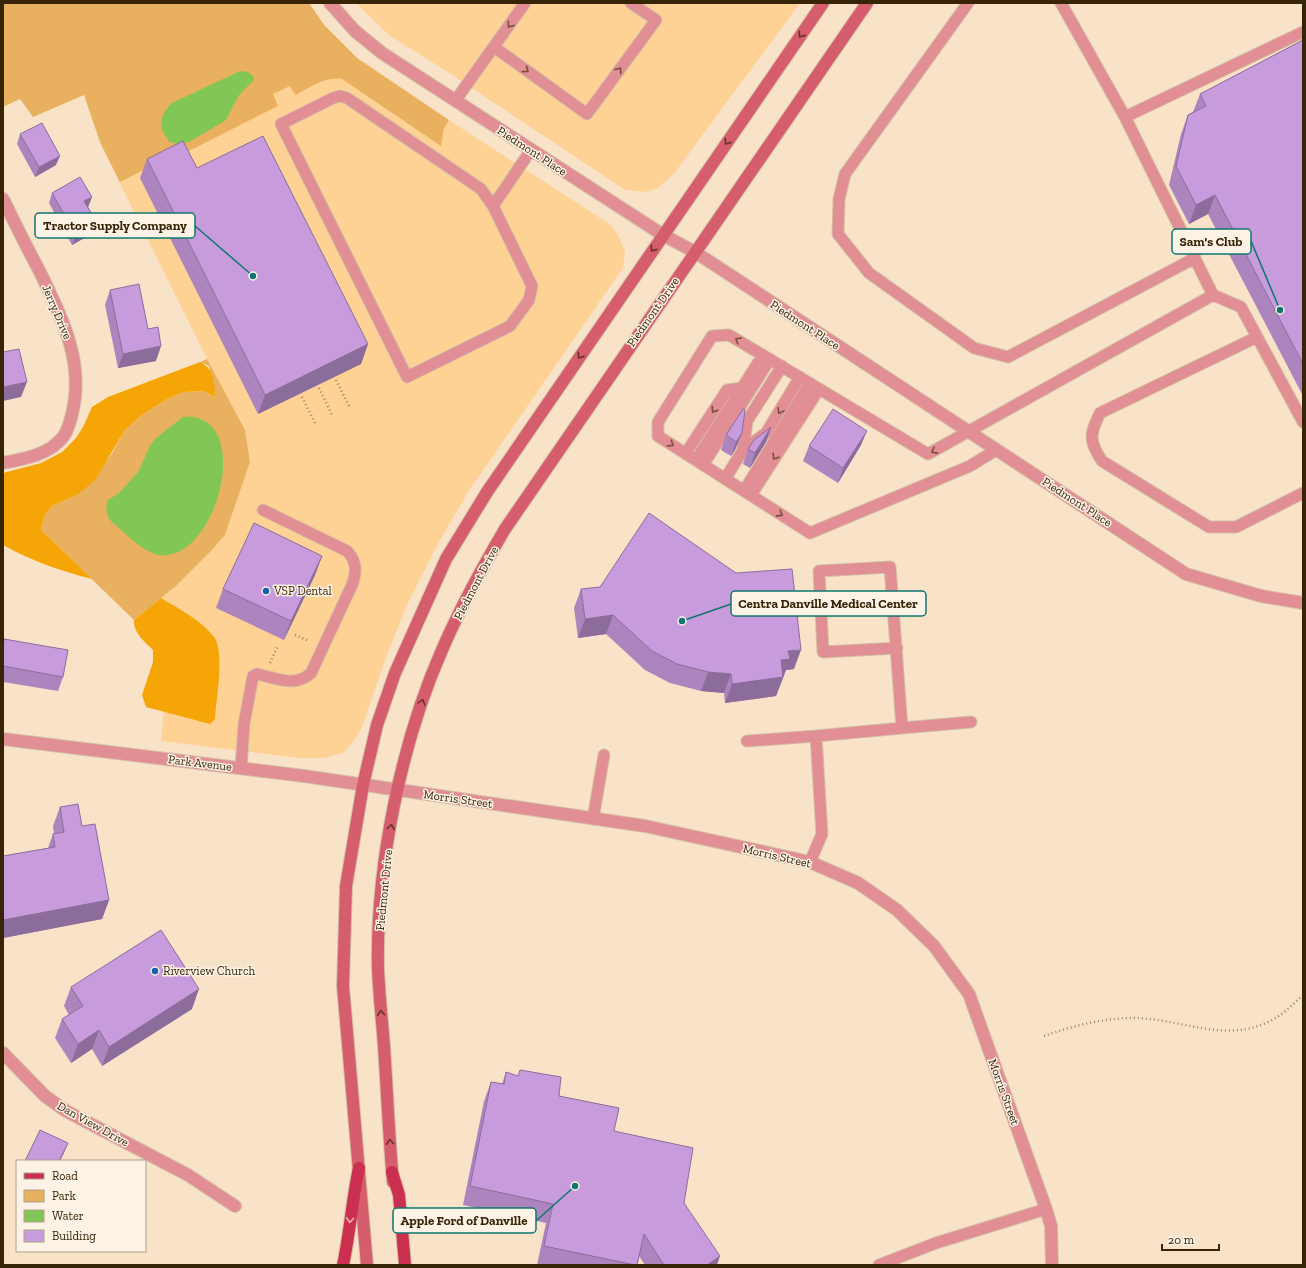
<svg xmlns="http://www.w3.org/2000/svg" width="1306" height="1268" font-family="'Zilla Slab',serif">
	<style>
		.built { fill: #fed295 }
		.green { fill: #e8b05f }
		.forest { fill: #f5a606 }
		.water { fill: #82c755 }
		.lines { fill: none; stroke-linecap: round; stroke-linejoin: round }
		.service-casing { stroke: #d5c1a5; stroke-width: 13 }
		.minor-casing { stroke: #d5c1a5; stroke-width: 14 }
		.tertiary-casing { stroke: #d5c1a5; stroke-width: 14 }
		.secondary-casing { stroke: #d5c1a5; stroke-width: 14 }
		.primary-casing { stroke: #d5c1a5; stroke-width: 14 }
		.path { stroke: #998568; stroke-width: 2.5; stroke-dasharray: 1 3; stroke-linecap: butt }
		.service { stroke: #e18e94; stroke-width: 11 }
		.minor { stroke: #e18e94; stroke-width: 12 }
		.tertiary { stroke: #e18e94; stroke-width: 12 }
		.secondary { stroke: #d65d6c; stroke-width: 12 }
		.primary { stroke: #cc3050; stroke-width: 12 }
		.wall { fill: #ac85be }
		.shaded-wall { fill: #8c6c9b }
		.building { fill: #c89bdd; stroke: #8c6c9b }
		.oneway { stroke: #7b4e3f }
		.oneway2 { stroke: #673525 }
		.oneway3 { stroke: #ebaeb1 }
		.poi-dot { fill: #165eae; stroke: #fcf2e5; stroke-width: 1.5 }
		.labels { text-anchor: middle; stroke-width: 3; stroke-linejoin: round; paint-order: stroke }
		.street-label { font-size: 12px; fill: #372406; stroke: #fcf2e5 }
		.poi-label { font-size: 12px; fill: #372406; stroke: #fcf2e5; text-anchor: start }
		.leader { fill: none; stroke: #0f766e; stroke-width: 1.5 }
		.callout-dot { fill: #0f766e; stroke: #fcf2e5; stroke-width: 1.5 }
		.callout { fill: #fcf2e5; stroke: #0f766e; stroke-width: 1.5 }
		.callout-label { font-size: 13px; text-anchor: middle; font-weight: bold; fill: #372406 }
	</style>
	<rect width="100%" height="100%" fill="#f8e3c8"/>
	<path class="built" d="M309,3L324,25L357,58L404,91L611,225L619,237L625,252L623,268L468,492L434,551L407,605L388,652L362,727L353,742L343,753L324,758H299L161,741L169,656L134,620L177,585L210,552L225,535L250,462L245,430L207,359L100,143Z
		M356,3H800L673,175L658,188L646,192L625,190L440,67L390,36Z"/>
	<path class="green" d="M3,3H309L324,25L357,58L449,120L444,128L441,146L342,79C324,76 310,88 295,95L290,86L273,94L278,106L177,157L175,154L120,182L100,142L84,95L33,117L20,99L3,107Z
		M207,359L245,430L250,462L225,535L210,552L177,585L134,620L41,530L44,516L52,506L77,495L111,455L125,430L142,415L165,400L184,392L203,391L215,397L209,366L200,362Z"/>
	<path class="forest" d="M200,362C215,369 214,382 215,397L203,391L184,392L165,400L142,415L125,430L95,480L77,495L52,506L44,516L41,530L92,579C58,570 34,562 3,545V473L41,463L62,452L76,438L83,427L92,407L108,397Z
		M161,598C179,609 201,620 214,637C225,651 216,701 215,719L210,724L146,707L142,695L153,662V650C145,642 133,633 134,620Z"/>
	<path class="water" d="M240,71L248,72L254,77V80L239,95L226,120L189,142L179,144L170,142C157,127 159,116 172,103Z
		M183,417C256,410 218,563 159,555C144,553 124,532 112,522C106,516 105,509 108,500L119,493L138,472L150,446L156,438Z"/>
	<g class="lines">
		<g class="service-casing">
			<path id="service" d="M968,3L845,174L839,199L838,234L869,273L974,348L1008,357L1195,258
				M1061,3L1125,117
				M1303,32L1125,117L1213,295L1241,307L1303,422
				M494,47L587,114L656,20L631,3
				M340,96L347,98L481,189L493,206L532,286L529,300L510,326L407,377L281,124L333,98Z
				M455,101L525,3
				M493,206L531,150
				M1257,337L1100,413C1090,434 1088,440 1102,461L1209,527H1236L1303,493
				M743,450L747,421L782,366
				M996,450L970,466L810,533L658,436V422L712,336L729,335L928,454L1213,295
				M686,453L727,390L742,388
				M696,460L763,355
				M703,465L770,359
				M725,479L743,450L766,433L800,377
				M744,491L810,383
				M751,495L819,389
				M902,728L971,722
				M747,741L816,736
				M241,768L244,724L253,676L257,674C276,678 295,688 311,673L352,585C357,572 357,561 347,551L263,510
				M593,819L604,755
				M810,862L822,834L816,736L902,728L890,567L819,571L823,652L897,648
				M879,1265L936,1243L1046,1209"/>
		</g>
		<g class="minor-casing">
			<path id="minor" d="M3,199C15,223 27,248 40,272C62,318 85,362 72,414C70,422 68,431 63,437C49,455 24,459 3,463
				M695,252L1186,574L1261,596L1303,603
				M3,1053L45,1096L66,1111L188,1175L235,1206"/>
		</g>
		<g class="tertiary-casing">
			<path id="tertiary" d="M330,3L355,31L382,53L663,235L695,252
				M3,739L304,776L645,826L810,862L858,883L897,910L934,946L969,994L1046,1209L1051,1226L1052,1265"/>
		</g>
		<g class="secondary-casing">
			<path id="secondary" d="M393,1182C389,1137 387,1091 384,1046C382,1020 379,994 378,968C376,866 401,743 442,650C460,608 482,568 505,529L867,3
				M367,1265L343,986L346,886L363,785L377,725L395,673L446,559L487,492L823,3"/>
		</g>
		<g class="primary-casing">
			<path id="primary" d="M392,1172L399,1195L405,1265
				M343,1265C350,1233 352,1200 359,1168"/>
		</g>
		<path class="path" d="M336,380L349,406
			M319,388L332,415
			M302,397L315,423
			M295,635L309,641
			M270,663L278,645
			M1044,1036C1073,1026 1102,1018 1133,1018C1182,1018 1226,1045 1272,1020C1284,1014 1293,1004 1303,995"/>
		<use href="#service" class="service"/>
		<use href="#minor" class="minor"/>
		<use href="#tertiary" class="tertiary"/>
		<use href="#secondary" class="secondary"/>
		<use href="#primary" class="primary"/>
	</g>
	<path class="wall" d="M1303,40V396L1208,214L1189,224L1169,185L1181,134L1188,115L1193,112L1200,94Z
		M20,134L56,165L35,177L17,144Z
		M147,159L197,168L368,344L361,364L258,414L140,178Z
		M52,193L92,197L88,207L97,223L93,233L72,245L49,203Z
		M110,290L148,329L156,361L118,368L105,305Z
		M743,409L736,448L731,456L721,450L726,435Z
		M771,427L766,442L750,468L743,464L748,449Z
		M861,445L838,483L803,461L809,446Z
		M322,556L315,575L284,640L216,608L223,589Z
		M581,589L794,669L786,670L776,696L725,703L724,693L701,691L670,683L645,670L606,634L578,638L574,608Z
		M4,639L63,677L58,691L3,682V643Z
		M60,807L82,826L109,900L102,919L3,938V856L48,848L53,834H54L53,826Z
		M71,987L192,1009L102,1066L92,1049L71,1063L55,1038L62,1019L69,1015L64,1006Z
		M506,1072L559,1096L614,1131L684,1203L717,1265H645L639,1256L637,1265H537L546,1223L463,1205L484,1101L491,1082L502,1084Z"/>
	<path class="shaded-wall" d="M60,156L56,165L35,177L39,167Z
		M1215,195L1208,214L1189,224L1196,205Z
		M92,197L88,207L81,211L84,201Z
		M97,223L93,233L72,245L76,235Z
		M368,344L361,364L258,414L265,395Z
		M161,346L156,361L118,368L123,354Z
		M27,382L21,397L3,401V387Z
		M771,427L766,442L750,468L755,453Z
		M867,431L861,445L838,483L843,468Z
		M742,433L736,448L731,456L736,442Z
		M322,556L315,575L284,640L291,621Z
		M613,615L606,634L578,638L585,619Z
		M801,650L794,669L786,670L776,696L725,703L732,684L781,660L788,651Z
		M708,672L731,674L724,693L701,691Z
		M109,900L102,919L3,938V920Z
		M199,989L192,1009L102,1066L109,1047Z
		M99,1030L92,1049L71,1063L78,1044Z
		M68,1143L64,1153L60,1161H59Z
		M720,1256L717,1265H707Z"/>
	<path class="building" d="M1303,40V364L1215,195L1196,205L1176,166L1188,115L1206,106L1200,94Z
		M42,123L60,156L39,167L20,134Z
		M263,136L368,344L265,395L147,159L183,141L197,168Z
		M80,177L92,197L84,201L97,223L76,235L52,193Z
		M139,284L148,329L158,327L161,346L123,354L110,290Z
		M19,349L27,382L3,387V352Z
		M743,409L745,410L742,433L736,442L726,435Z
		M833,409L867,431L843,468L809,446Z
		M771,427L755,453L748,449L754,440Z
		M649,513L736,573L792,569L801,650L788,651L790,659L781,660L783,677L732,684L731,674L708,672L677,664L652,651L613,615L585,619L581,589L600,587Z
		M254,523L322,556L291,621L223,589Z
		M4,639L68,650L63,677L3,666V648Z
		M78,804L82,826L95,824L109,900L3,920V856L55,847L53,834L64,832L60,807Z
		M161,930L199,989L109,1047L99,1030L78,1044L62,1019L83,1006L71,987Z
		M520,1070L561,1077L559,1096L619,1108L614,1131L693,1148L684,1203L720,1256L707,1265H664L644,1234L637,1265H635L544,1246L553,1204L470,1186L491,1082L504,1084L506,1072L518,1076Z
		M40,1130L68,1143L59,1161H25Z"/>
	<defs><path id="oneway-chevron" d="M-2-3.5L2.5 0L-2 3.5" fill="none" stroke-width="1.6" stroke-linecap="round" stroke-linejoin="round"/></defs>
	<g class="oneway">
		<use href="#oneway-chevron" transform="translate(510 25) rotate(126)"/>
		<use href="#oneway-chevron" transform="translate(526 70) rotate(36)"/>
		<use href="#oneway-chevron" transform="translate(619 70) rotate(-54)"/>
		<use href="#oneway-chevron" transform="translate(738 340) rotate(-149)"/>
		<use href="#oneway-chevron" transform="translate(714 410) rotate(123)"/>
		<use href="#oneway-chevron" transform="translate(780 411) rotate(121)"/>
		<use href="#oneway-chevron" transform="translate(671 444) rotate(33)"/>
		<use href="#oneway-chevron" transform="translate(934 451) rotate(151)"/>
		<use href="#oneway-chevron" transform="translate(775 457) rotate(123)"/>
		<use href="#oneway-chevron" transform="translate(780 514) rotate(33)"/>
	</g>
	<g class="oneway2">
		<use href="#oneway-chevron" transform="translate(801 35) rotate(125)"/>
		<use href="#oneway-chevron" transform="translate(727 142) rotate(125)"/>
		<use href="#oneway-chevron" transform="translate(653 249) rotate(125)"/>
		<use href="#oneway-chevron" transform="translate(580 356) rotate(125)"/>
		<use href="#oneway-chevron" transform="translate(422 702) rotate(-72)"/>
		<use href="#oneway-chevron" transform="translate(391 827) rotate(-83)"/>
		<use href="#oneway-chevron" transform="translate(381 1013) rotate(-94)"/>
		<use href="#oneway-chevron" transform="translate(390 1142) rotate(-94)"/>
	</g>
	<use class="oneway3" href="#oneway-chevron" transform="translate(350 1220) rotate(95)"/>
	<g class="poi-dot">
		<circle cx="266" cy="591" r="4"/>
		<circle cx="155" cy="971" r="4"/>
	</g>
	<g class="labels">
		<g class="street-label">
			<text transform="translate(532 151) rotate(33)" y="4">Piedmont Place</text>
			<text transform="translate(57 312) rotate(67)" y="4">Jerry Drive</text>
			<text transform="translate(653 312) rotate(-55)" y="4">Piedmont Drive</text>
			<text transform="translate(805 325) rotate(33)" y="4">Piedmont Place</text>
			<text transform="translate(1077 502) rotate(33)" y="4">Piedmont Place</text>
			<text transform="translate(476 583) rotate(-62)" y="4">Piedmont Drive</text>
			<text transform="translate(200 763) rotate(7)" y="4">Park Avenue</text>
			<text transform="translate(458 799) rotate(8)" y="4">Morris Street</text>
			<text transform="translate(777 856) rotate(13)" y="4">Morris Street</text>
			<text transform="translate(384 890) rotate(-84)" y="4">Piedmont Drive</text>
			<text transform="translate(1004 1092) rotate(70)" y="4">Morris Street</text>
			<text transform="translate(93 1124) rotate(29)" y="4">Dan View Drive</text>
		</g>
		<g class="poi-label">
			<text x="274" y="595">VSP Dental</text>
			<text x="163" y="975">Riverview Church</text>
		</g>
	</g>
	<path class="leader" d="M253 276L195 226M1280 310L1251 241M682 621L731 604M575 1186L536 1221"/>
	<g class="callout-dot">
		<circle cx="253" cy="276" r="4"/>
		<circle cx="1280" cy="310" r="4"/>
		<circle cx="682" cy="621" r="4"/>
		<circle cx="575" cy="1186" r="4"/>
	</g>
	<g class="callout">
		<rect x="35" y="213" width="160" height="25" rx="4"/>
		<rect x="1172" y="229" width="79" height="25" rx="4"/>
		<rect x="731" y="591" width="195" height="25" rx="4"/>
		<rect x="393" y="1208" width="143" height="25" rx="4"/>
	</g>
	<g class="callout-label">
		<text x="115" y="230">Tractor Supply Company</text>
		<text x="1211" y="246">Sam's Club</text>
		<text x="828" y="608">Centra Danville Medical Center</text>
		<text x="464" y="1225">Apple Ford of Danville</text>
	</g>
	<rect width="1306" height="1268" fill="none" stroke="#372406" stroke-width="8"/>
	<rect x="16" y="1160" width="130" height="92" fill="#fcf2e5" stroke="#ada08c"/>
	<rect x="24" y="1173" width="20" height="6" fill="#cc3050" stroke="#ada08c"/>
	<text x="52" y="1180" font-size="12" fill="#372406">Road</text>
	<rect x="24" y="1190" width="20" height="12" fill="#e8b05f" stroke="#ada08c"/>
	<text x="52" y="1200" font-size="12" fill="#372406">Park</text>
	<rect x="24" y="1210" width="20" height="12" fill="#82c755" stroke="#ada08c"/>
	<text x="52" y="1220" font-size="12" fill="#372406">Water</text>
	<rect x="24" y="1230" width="20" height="12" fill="#c89bdd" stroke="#ada08c"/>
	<text x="52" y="1240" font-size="12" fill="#372406">Building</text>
	<path d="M1162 1244v6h57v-6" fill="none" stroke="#372406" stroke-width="2"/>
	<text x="1168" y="1244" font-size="12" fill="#372406" stroke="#fcf2e5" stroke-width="3" paint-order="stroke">20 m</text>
</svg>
